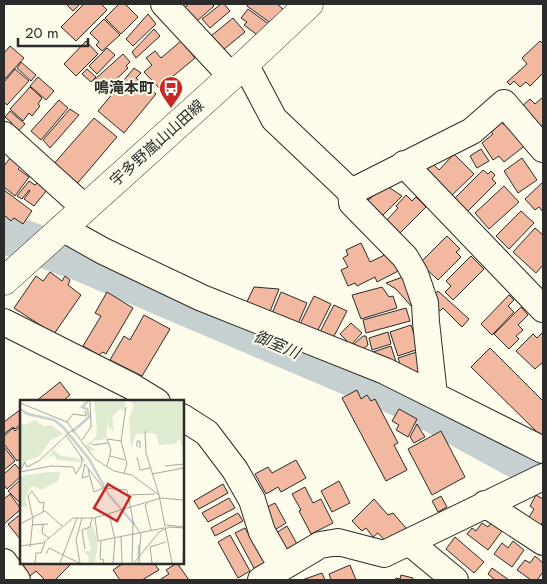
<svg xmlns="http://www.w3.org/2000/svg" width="547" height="584" font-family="Jost,'Noto Sans JP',sans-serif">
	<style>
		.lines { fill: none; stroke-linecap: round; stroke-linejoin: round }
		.river { stroke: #c7d0d0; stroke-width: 41 }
		.building { fill: #f2b8a0; stroke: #2b2b2b }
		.minor-casing { stroke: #2b2b2b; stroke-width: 28 }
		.major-casing { stroke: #2b2b2b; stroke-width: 29 }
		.minor { stroke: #fdfbea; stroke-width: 26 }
		.major { stroke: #fdfbea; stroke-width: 28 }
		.labels { text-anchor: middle; stroke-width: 4; stroke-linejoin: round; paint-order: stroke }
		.poi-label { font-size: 15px; font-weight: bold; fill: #2b2b2b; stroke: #fdfbea; text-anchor: end }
		.street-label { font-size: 15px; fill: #2b2b2b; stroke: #fdfbea }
		.water-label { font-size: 16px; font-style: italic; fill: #2b2b2b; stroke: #fdfbea }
		.inset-river { fill: none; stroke: #c7d0d0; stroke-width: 2.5 }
		.inset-road { fill: none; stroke: #a9a89e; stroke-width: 1 }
		.view { fill: #c62828; fill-opacity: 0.15; stroke: #c62828; stroke-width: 2.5 }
		.inset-edge { fill: none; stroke: #2b2b2b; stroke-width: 2.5 }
	</style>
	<rect width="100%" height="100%" fill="#fdfbea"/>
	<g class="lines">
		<path class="river" d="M4,233L81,261L418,404L543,472"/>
	</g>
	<path class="building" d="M66,4H80L73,11Z
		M84,4H101L107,10L76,41L61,27Z
		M119,4H125L138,17L121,34L105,18Z
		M189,4H212L214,6L197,21L185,7Z
		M221,4H224L230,11L210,28L202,19Z
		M248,4H277L283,9L272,24L247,6Z
		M248,9L270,25L260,37L244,25L247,22L241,18Z
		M148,14L156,24L133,46L126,39Z
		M233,18L245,32L223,50L211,36Z
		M104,19L120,35L102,51L96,45L99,42L90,33Z
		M154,29L160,36L136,58L132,52Z
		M86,41L98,54L76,76L64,64Z
		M181,41L195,58L159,88L144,72L152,65L146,58L155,51L161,58Z
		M540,41L543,44V73L530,86L526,82L520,87L514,81L510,85L507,82L527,64L522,58Z
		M10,46L24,58L4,80V53Z
		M107,48L115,55L97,74L89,66Z
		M123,54L130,62L126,66L128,68L103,92L93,81Z
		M21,62L36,75L31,81L17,68Z
		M134,68L141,73L136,78L156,94L124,133L98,111Z
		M15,69L29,81L7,105L4,102V82Z
		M87,69L96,77L91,82L82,74Z
		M38,77L54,91L46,100L30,86Z
		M30,87L42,98L38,104L40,106L32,116L29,113L23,121L10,109Z
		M543,97V129L541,131L519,109L530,99L535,104Z
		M59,100L68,108L41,140L31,131Z
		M70,109L79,115L50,148L43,140Z
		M10,111L25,124L13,137L6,130L12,123L5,117Z
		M94,118L117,137L76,185L52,166Z
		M500,119L504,125L508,121L527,144L504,162L499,156L493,160L482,143L493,134L489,129Z
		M481,149L489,161L477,168L470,156Z
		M454,154L474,174L450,197L425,171L432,163L439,170Z
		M10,158L21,166L18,169L29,177L15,196L4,187V166Z
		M522,158L537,180L518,193L504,171Z
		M483,170L488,174L491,171L495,175L492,179L496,183L466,213L453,200Z
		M29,181L35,185L37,183L47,190L34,206L24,199L30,191L29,190L22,199L17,196Z
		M543,182V212L539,207L535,210L525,199Z
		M387,186L402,196L378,220L362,204L371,198L372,192Z
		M504,186L519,202L489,229L475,213Z
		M4,190L32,211L23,224L14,218L11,221L4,215Z
		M406,195L412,201L416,197L426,207L399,234L386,221L398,208L396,206Z
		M521,211L534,223L509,249L496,236Z
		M535,228L543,235V265L536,273L513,252Z
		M447,236L460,249L456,252L461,257L438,280L420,263Z
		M361,243L370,262L393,251L402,269L377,282L375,277L357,286L355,283L348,286L341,270L348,267L343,258L348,255L346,250Z
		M471,256L484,269L453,300L445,292L451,286L446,281Z
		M50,272L62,281L65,276L70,280L68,285L81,295L54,334L14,308L36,276L43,281Z
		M411,274L420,304L411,306L396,289L386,283Z
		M254,287L279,289L269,314L244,308Z
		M382,287L389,297L393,296L397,308L361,319L352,295Z
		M438,291L469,319L462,327L443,308L440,311L429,301Z
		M107,292L133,308L106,354L103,352L99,355L83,346L101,316L95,313Z
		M281,292L307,303L297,326L271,316Z
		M509,295L514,300L508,306L514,312L492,335L481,324Z
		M314,296L331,304L315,336L298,328Z
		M334,305L347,311L332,340L319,334Z
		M521,307L528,315L518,325L523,330L516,336L519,339L509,349L494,334Z
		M406,308L410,321L366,333L363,320Z
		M144,315L170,329L142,376L110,360L124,336L130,340Z
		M351,323L362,333L351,345L340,334Z
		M411,325L419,349L398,356L390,332Z
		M388,332L391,344L372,350L369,338Z
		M543,332V362L535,369L516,351L533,334L537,338Z
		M363,336H366L368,345L362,350L353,345Z
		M391,346L397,365L376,363L373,352Z
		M490,348L543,401V434L541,436L471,367Z
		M420,351V382L404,377L398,358Z
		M60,382L70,395L64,400L65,402H35Z
		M357,390L361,399L367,395L371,401L375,399L398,443L394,445L407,470L386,481L342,398Z
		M21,409V424L15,429L13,427L4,434V422Z
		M399,409L417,419L408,437L396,430L399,425L392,421Z
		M417,424L425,437L414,443L410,437Z
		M21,426V458L17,461L4,444V436L13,428L15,431Z
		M441,431L465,477L432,495L408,449Z
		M4,447L15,461L4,470Z
		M296,460L306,478L281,492L278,487L266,494L255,474L268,467L272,473Z
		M15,464L21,471V476L7,489L4,485V474Z
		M21,479V504L8,491Z
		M339,481L350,503L332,512L321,491Z
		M223,484L228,493L199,509L194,501Z
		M305,487L313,503L321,499L333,523L311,534L299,511L301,510L292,494Z
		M10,494L21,509L4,524V499Z
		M536,495L543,499V521L540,527L528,519L534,509L530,506Z
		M441,496L447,507L438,512L432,501Z
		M229,498L235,508L208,522L202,513Z
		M374,499L388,515L393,513L406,528L388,544L378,533L373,537L366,528L362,531L352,521Z
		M275,503L286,523L273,531L265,508Z
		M238,513L243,521L215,536L211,528Z
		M21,514V538L20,539L8,524Z
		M482,523L488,527L491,523L502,531L488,550L467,534L472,528L476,531Z
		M287,526L297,544L286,551L276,533Z
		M245,528L265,564L255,570L235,533Z
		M230,535L250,571L238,578L218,542Z
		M455,537L484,562L474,573L446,549Z
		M513,541L524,550L512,567L494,554L502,543L508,548Z
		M535,556L543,563V572L537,580H531L517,570L525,560L530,563Z
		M21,560V563H72L55,580H45L36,571L25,580L15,565Z
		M122,563H154L159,570L142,580H120L113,570L122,564Z
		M177,563L189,580H162L161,579L169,574L166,570Z
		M350,565L356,580H331L329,574Z
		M492,568L509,580H493L494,579L488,574Z
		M322,573L325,580H302Z
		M401,575L413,578V580H395L396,578L400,579Z"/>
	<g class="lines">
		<g class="minor-casing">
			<path id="minor" d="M164,4L231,76
				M245,64L274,119L351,192L352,203L405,257L415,274L425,303L426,322L434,395
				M4,135L85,208
				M404,164L543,309
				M351,192L472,131L504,103L543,149
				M62,228L103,251L202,298L385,371L543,450
				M4,322L131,386L157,402
				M182,417L207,433L235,470L252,500L262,532L282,567
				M485,504L543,542
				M409,542L455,580
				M4,562L17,580
				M261,580L320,545L338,542L384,554L543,477"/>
		</g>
		<g class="major-casing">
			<path id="major" d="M4,281L245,64L309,4"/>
		</g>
		<use href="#minor" class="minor"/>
		<use href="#major" class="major"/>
	</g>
	<defs>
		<g id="bus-pin" transform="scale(1.25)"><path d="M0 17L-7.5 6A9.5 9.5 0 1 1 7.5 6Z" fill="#c62828" stroke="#fdfbea"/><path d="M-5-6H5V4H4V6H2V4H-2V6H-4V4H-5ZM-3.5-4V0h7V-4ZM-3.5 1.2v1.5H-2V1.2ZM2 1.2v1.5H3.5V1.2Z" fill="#fff"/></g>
	</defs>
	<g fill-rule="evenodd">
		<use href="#bus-pin" x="171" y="88"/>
	</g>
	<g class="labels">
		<g class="poi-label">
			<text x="154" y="93">鳴滝本町</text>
		</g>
		<g class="street-label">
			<text transform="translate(157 143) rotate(-42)" y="5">宇多野嵐山山田線</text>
		</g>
		<g class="water-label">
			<text transform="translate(277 344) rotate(23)" y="6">御室川</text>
		</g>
	</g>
	<g transform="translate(20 400)">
		<rect width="164" height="164" fill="#fdfbea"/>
		<path d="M74,0H105V12L101,9L92,16L94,31L88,27V16L86,39L73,41V45H68L76,50L68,51L66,45L76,37L77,30ZM109,0H164V56L160,39L154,44L139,45L136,34L132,33L116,34L111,48L109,18L114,5ZM15,20L23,26L32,25L43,34L31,40L18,57L6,61L0,69V22L5,25ZM33,49L41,56L58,58L61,62L37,60L34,55L21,61L30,56ZM29,72H40L38,81L21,90L15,86L10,88L5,98L7,106L1,108L0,112V76ZM73,125L78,144L75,162L68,163L69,157L63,151H71L66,129Z" fill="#deebd1"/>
		<path class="inset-river" d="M0,9L8,14L34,20L43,27L69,59L89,95L114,124M52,32L69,17L67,9L62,7L69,0M119,163V145"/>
		<path class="inset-road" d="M0,3L47,22L75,59L94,71L112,75L139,95L152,163M47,22L53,14L66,16L65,11M125,31L126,53L139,95M46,35L64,61M87,39L101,41L107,64L104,73M87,39L91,50L87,66M62,40L71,27L70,0M101,41L106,7M73,45L88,43M117,47V41H120V48M90,56L105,60M117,57L120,70L130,68M145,66L164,64M68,69L74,92L83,88L107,90L113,120L112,163M0,71L5,62L7,67L19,61L53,29M0,72L31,66L53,67L56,74L62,64L61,56M132,74L164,68M69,76L62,78L65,64L83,88M109,95L135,94M128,103L125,105L131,130M89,113L95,140L93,163M75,118L78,141L144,128M113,122L121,135L119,155M0,124L25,111L42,126M23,124L22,133L29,138M12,125L28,124M146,125L164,127M101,137L102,163M81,141L80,159L84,160L83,163M0,146L23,143L53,118H74L141,98L164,100M10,147L13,119L8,96L12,91L20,103L24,102L23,112M65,149L62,130L70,127L72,118M26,154L29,148L59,163M15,163L16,153H21L25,142M40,163L57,118M60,163L56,140L62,118M114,163L139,132L149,127L164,128M132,163L130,147L146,142M163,163L164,134"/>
		<path class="view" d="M88,84L110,97L97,121L74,108Z"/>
		<rect width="164" height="164" class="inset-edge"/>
	</g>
	<rect width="547" height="584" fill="none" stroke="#2b2b2b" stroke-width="10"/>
	<path d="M18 38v8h70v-8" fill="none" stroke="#2b2b2b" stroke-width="2.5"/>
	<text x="25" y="38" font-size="15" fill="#2b2b2b" stroke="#fdfbea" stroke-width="4" paint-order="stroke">20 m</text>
</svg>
